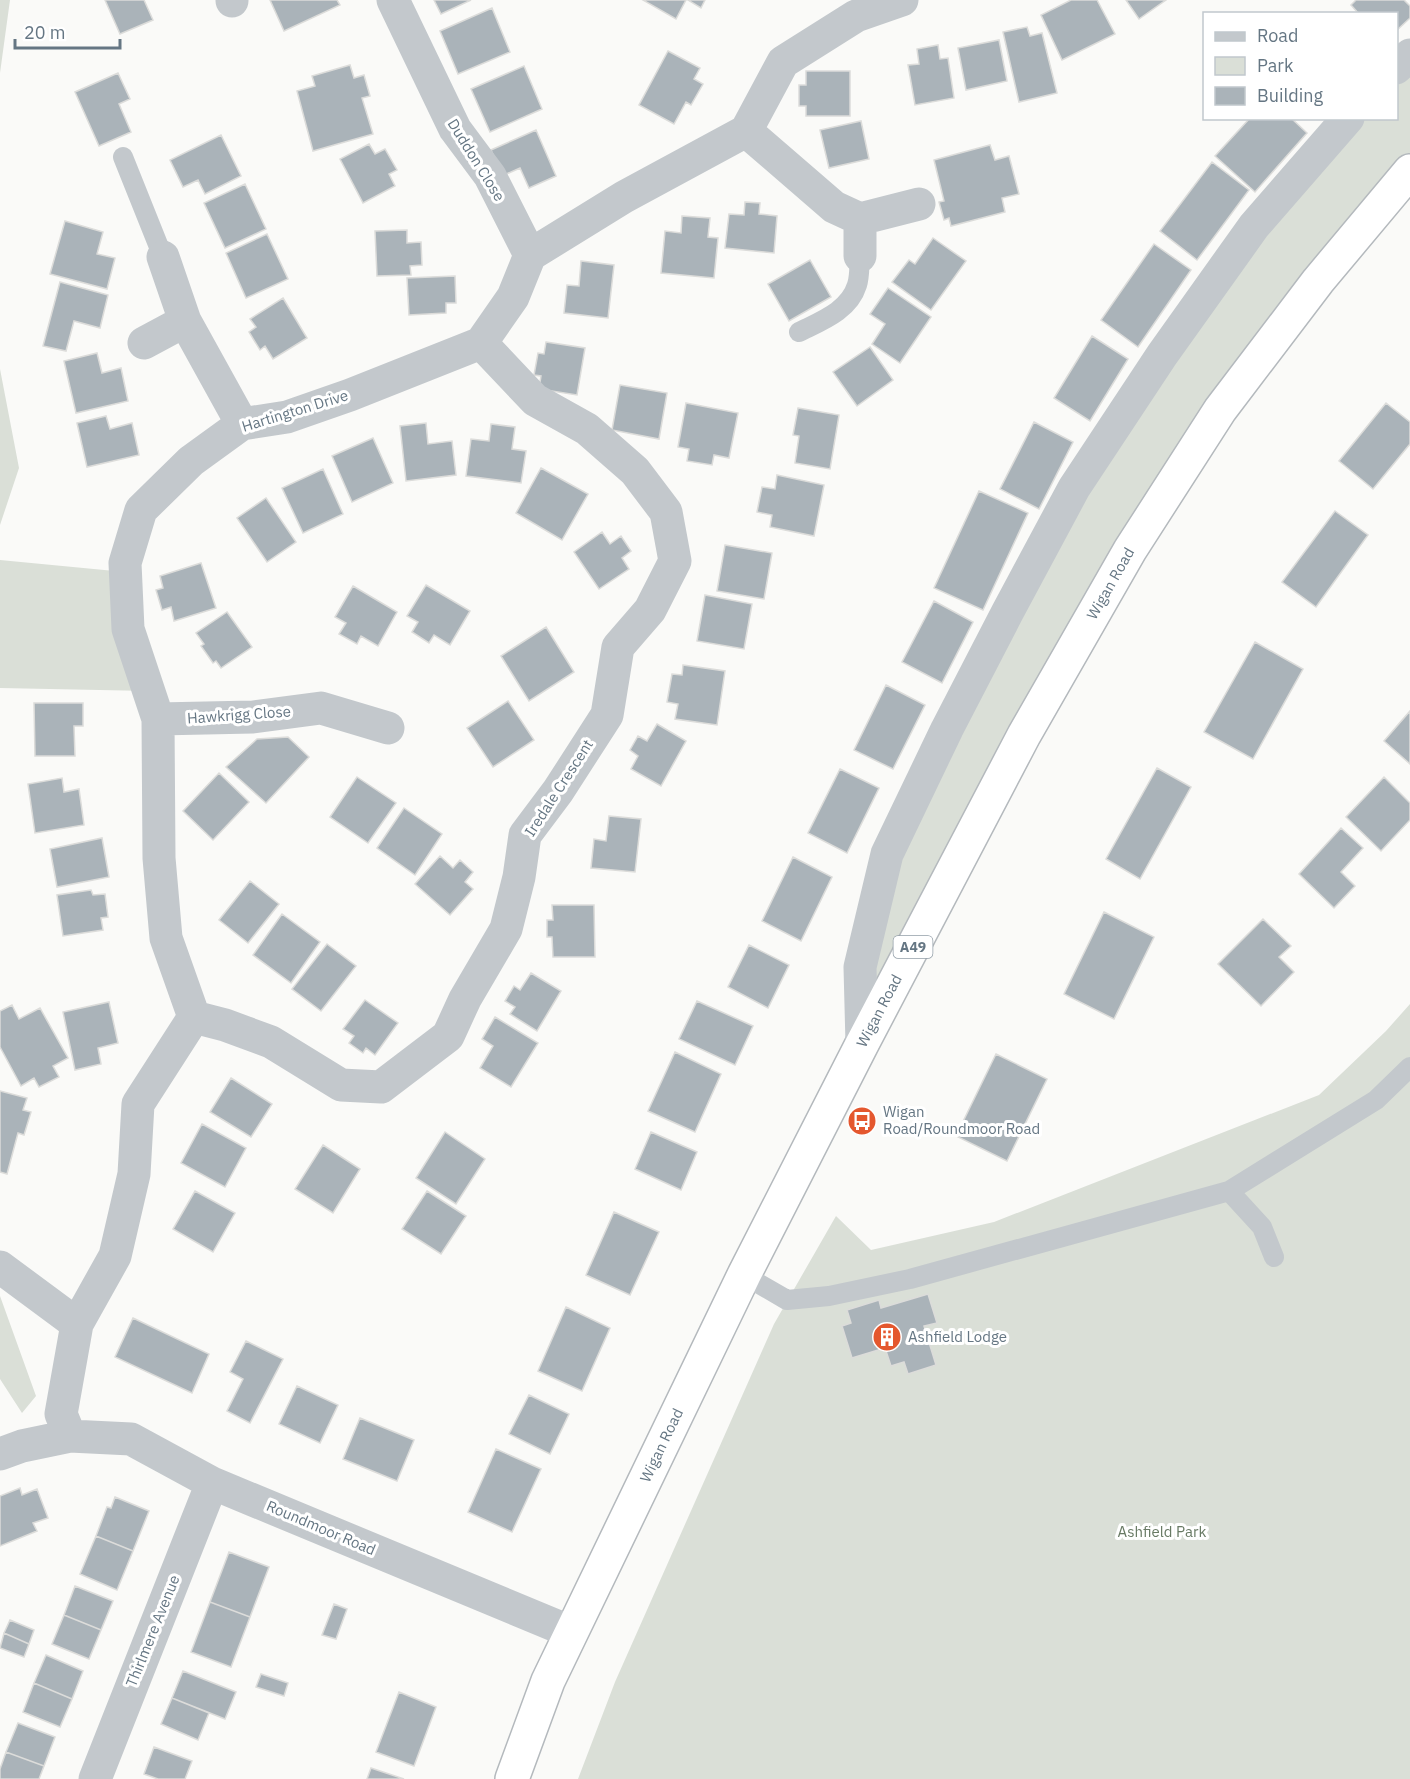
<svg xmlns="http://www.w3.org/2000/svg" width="1410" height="1779" font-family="'IBM Plex Sans',sans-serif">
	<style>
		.green { fill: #dadfd7 }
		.building { fill: #aab3b9; stroke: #dcdcda; stroke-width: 1.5 }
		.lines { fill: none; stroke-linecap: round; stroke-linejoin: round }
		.highway-casing { stroke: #b4b9bd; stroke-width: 36 }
		.lane { stroke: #c3c8cc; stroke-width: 20 }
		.street { stroke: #c3c8cc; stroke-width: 33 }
		.highway { stroke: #fff; stroke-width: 33 }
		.labels { text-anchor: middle; stroke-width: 6; stroke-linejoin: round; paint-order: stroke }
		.shield { fill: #fff; stroke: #939fa8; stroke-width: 1.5 }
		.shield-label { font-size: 14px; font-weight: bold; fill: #657683 }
		.street-label { font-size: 15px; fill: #657683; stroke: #fff }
		.poi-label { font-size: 15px; fill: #657683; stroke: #fff; text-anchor: start }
		.park-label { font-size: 15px; fill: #687a64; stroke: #fff }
	</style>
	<rect width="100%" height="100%" fill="#fafaf8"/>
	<path class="green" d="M0,0H10L0,73Z
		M1410,55V171L1220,410L862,1044L887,854L1074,488L1348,119L1396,118L1397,68Z
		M0,369L19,468L0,525Z
		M0,560L125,572L149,691L0,688Z
		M1410,1004V1779H578L615,1682L774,1324L836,1216L871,1250L994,1222L1319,1095L1386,1031Z
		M0,1296L36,1396L22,1413L0,1379Z"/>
	<path class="building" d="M105,0H144L153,20L120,34Z
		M270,0H337L340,5L284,31Z
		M434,0H471L441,14Z
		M643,0H686L676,19Z
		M688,0H705L701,8Z
		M1071,0H1097L1115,34L1062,60L1041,15Z
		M1126,0H1166L1139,19Z
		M1356,0H1404L1410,6V18L1396,31V14H1359L1351,5Z
		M492,8L510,52L458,74L440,31Z
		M1027,27L1030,36L1042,33L1057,93L1019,102L1003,32Z
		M999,40L1007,81L966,90L958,48Z
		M938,45L940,59L948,58L954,98L915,105L908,65L919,64L917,49Z
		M668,51L700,68L694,79L703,84L691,105L686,102L674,124L639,105Z
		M350,65L354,78L364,75L370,96L362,98L373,134L313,151L297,91L315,86L312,76Z
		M524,66L542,109L490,132L471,89Z
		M806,71H850V116H806V106H799V85H806Z
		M118,73L130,99L119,104L131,132L99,146L75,92Z
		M1250,118H1291L1307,133L1255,192L1215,156Z
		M861,121L869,159L829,168L820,130Z
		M536,130L556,176L529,188L520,168L502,176L491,150Z
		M221,135L241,176L205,194L198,180L183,187L170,160Z
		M369,144L375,154L385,149L397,170L389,174L395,186L363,203L340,159Z
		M990,145L995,160L1009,156L1019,194L1002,198L1005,212L951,226L949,218L944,220L939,202L944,201L934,160Z
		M1212,162L1249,190L1197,260L1160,231Z
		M245,184L266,229L225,248L204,203Z
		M745,202L760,203L759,214L777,216L774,253L725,248L729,214L744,215Z
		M682,216L710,218L708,237L718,238L714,278L661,273L665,231L681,233Z
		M65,221L103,232L97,254L115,258L107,289L50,274Z
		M407,230V243L421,242L422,265L410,266L411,275L377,276L375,231Z
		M267,234L288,279L246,298L226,253Z
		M933,238L966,261L931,310L892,282L909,260L915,264Z
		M1154,244L1191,270L1138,347L1101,320Z
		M810,260L831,297L789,321L768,284Z
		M581,261L614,265L608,318L564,313L567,285L579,286Z
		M455,276L456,303H446V313L409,315L407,278Z
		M60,282L108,295L100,328L74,321L66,351L43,346Z
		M888,288L931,317L900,363L872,344L885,324L870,314Z
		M283,298L307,338L273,359L265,346L260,350L249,332L256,327L250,319Z
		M1092,336L1128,359L1090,421L1054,398Z
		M546,342L585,348L577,395L539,389L541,376L534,375L538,353L544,354Z
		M870,347L893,380L857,406L833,372Z
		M97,353L102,373L121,368L128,401L76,413L64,361Z
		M620,385L667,393L659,439L612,430Z
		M686,403L738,413L729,458L714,455L712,465L687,461L689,449L678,447Z
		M1386,403L1410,422V444L1373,489L1339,461Z
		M798,408L839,415L830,469L795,463L799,436L793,435Z
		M106,416L110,429L132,423L139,455L87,467L77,423Z
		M1034,422L1073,442L1039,509L1000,489Z
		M426,423L428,444L452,441L456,475L406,481L400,426Z
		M491,424L515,427L512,449L526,451L521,483L466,476L471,439L489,441Z
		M373,438L393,483L352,502L332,456Z
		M541,468L588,494L562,540L516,513Z
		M323,469L343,514L303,533L282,488Z
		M777,475L824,485L814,536L770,527L772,515L757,512L762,487L775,489Z
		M979,491L1028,513L983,610L934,588Z
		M266,498L296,542L267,562L237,518Z
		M1335,511L1368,535L1316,607L1282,582Z
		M602,532L610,544L621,536L631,551L622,558L629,569L599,589L574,552Z
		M725,545L772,553L764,599L717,591Z
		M201,563L216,608L174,621L171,607L162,610L156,590L163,588L160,576Z
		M426,585L470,611L450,645L434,635L429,643L412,632L418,622L407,616Z
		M353,586L397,612L378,646L361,636L357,644L339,634L346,623L335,617Z
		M705,595L752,604L744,649L697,641Z
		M934,601L973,622L942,683L902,662Z
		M227,612L252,647L221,668L216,661L213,663L201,646L204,644L196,633Z
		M546,627L574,672L529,701L501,656Z
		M1255,642L1303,669L1253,759L1204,732Z
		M683,665L725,671L717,725L675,719L678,704L667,702L672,674L682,675Z
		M886,685L925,705L893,769L854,750Z
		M508,701L534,740L493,767L467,728Z
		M34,703H83V726H74L75,756H35Z
		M1410,711V764L1384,741Z
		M657,724L686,741L661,786L631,769L638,756L630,750L638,736L647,741Z
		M288,737L309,757L266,803L226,767L257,739Z
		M1157,768L1191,787L1140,879L1106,859Z
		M840,769L879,788L847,853L808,833Z
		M219,773L249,802L213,840L183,811Z
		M357,777L396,803L368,843L330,817Z
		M1384,777L1410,803V820L1381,851L1346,817Z
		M62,778L64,792L79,789L84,825L35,833L28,784Z
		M404,808L442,834L415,875L377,848Z
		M609,816L641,819L635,872L591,868L594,839L606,841Z
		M1341,828L1363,848L1341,872L1355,886L1334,908L1299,874Z
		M102,838L109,877L57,887L50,849Z
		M440,856L453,868L460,860L473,872L465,882L473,889L450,915L415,884Z
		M793,857L832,877L801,941L762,921Z
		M250,881L279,904L248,943L219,920Z
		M91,890L93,895L105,894L108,917L101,918L103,930L63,936L57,895Z
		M552,905H594L595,957H553L552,937H547V920H553Z
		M1104,912L1154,937L1114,1019L1064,994Z
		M282,914L320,942L291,983L253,955Z
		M1263,919L1291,946L1279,957L1294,972L1261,1006L1218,964Z
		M327,944L356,966L321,1011L292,989Z
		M749,945L789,965L768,1008L728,987Z
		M531,973L561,991L537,1031L510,1014L515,1007L505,1001L514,986L520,990Z
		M365,1000L398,1023L375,1055L366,1048L363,1053L349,1043L354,1036L343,1029Z
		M697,1001L753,1026L735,1065L679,1039Z
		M109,1002L118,1043L98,1048L101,1064L75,1070L63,1012Z
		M12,1005L19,1019L40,1008L68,1058L53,1066L59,1077L39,1087L34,1078L21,1086L0,1047V1011Z
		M495,1017L538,1043L511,1087L480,1068L493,1046L482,1039Z
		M675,1052L721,1074L695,1132L648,1111Z
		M996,1054L1047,1079L1007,1161L956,1136Z
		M231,1078L272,1104L251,1137L210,1112Z
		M0,1091L27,1098L23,1110L31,1112L24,1135L18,1133L7,1174L0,1172Z
		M202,1124L246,1148L225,1187L181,1163Z
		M445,1132L485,1159L456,1204L416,1178Z
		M651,1132L697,1152L681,1190L635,1169Z
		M323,1145L360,1169L333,1213L295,1189Z
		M195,1191L235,1213L213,1252L173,1229Z
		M427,1191L466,1216L441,1254L402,1229Z
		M614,1212L659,1232L630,1295L586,1275Z
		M928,1294L937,1323L924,1326L936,1365L908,1374L904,1362L891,1366L885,1348L852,1358L842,1326L851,1323L847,1310L879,1300L881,1308Z
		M566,1307L610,1328L582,1391L538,1371Z
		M133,1318L209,1354L192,1393L115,1357Z
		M246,1341L283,1359L250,1423L227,1411L243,1379L230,1372Z
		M297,1386L338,1405L320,1443L279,1424Z
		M529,1395L569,1414L550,1454L509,1434Z
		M360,1418L414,1440L397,1481L343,1459Z
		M496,1449L541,1469L512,1532L468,1512Z
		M20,1488L22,1495L37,1489L48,1518L33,1523L37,1531L0,1546V1496Z
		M115,1497L149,1511L133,1551L96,1536L107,1507L111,1508Z
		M96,1536L133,1551L117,1590L80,1574Z
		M229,1552L269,1567L250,1617L210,1602Z
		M75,1586L113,1601L101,1630L64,1615Z
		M210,1602L250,1617L231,1667L191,1652Z
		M334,1604L347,1609L336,1639L322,1635Z
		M64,1615L101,1630L89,1659L52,1644Z
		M10,1620L34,1630L29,1644L4,1633Z
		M4,1633L29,1644L24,1657L0,1648Z
		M46,1655L83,1671L72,1699L34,1683Z
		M183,1671L236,1692L225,1719L172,1698Z
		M261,1674L288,1683L284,1696L256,1687Z
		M34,1683L72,1699L60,1727L23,1712Z
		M399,1692L436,1707L414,1766L376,1752Z
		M172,1698L209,1713L198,1740L161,1724Z
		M18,1723L55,1737L44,1766L6,1752Z
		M154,1747L192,1761L185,1779H158L144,1774Z
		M6,1752L44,1766L39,1779H0V1769Z
		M371,1768L404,1779H367Z"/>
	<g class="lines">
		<g class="highway-casing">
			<g id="highway">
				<path id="s1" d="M512,1779L548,1681L744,1275L862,1044L1024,735L1130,550L1220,410L1318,281L1410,171"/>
			</g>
		</g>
		<path class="lane" d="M123,157L163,257
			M799,332C821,321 849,311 857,285C860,276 859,265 860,256
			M1229,1191L1262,1227L1274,1257
			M744,1275L787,1300L829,1296L910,1279L1229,1191L1376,1100L1410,1067"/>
		<path class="street" d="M232,0V1
			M393,0L455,129L490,176L530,255
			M1396,68L1410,55
			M746,131L834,207L860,219
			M860,256V219L919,204
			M185,321L242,424
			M144,343L185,321L163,257
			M158,719L253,717L321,708L388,728
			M194,1017L225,1025L271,1042L341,1085L381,1087L448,1036L465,999L506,929L519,877L525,835L558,791L607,715L618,647L650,610L675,561L666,512L635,471L587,429L535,400L481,343
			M862,1044L860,967L887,854L947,729L1007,613L1074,488L1162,355L1254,226L1348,118
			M0,1267L77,1324
			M70,1436L61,1414L77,1324L115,1256L134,1174L138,1104L194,1017L166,938L159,858L158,719L128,629L125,563L141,510L191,461L242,424L287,417L350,395L481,343L513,297L530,255L624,197L746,131L783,62L856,16L902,0
			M0,1454L22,1446L70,1436L131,1439L212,1483L571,1632
			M95,1779L212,1483"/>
		<use href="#highway" class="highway"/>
	</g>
	<defs>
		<g id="bus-disc" transform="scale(1.5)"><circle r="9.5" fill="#e4572e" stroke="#fff"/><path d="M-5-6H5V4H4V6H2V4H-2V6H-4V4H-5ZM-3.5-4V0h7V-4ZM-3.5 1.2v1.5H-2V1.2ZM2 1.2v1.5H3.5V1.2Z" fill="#fff"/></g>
		<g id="building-disc" transform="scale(1.5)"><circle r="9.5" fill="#e4572e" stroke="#fff"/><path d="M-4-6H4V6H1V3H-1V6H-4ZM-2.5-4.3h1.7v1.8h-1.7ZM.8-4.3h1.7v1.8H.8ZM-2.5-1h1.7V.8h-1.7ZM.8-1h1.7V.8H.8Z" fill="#fff"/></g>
	</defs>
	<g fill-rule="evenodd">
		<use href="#bus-disc" x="862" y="1121"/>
		<use href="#building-disc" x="887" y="1337"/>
	</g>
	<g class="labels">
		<rect class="shield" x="893.5" y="936" width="39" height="22" rx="4.5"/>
		<g class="shield-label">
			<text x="913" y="952">A49</text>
		</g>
		<g class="street-label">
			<text transform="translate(476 160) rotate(58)" y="5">Duddon Close</text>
			<text transform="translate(295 411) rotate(-17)" y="5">Hartington Drive</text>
			<text dy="5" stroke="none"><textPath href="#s1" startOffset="1338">Wigan Road</textPath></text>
			<text transform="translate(239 715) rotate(-4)" y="5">Hawkrigg Close</text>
			<text transform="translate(559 788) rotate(-57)" y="5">Iredale Crescent</text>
			<text dy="5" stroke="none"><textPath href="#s1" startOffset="852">Wigan Road</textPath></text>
			<text dy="5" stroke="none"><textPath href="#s1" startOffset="366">Wigan Road</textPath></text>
			<text transform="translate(321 1528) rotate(23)" y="5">Roundmoor Road</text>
			<text transform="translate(153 1631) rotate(-68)" y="5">Thirlmere Avenue</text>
		</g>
		<g class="poi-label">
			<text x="883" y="1117">Wigan<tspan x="883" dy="17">Road/Roundmoor Road</tspan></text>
			<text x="908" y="1342">Ashfield Lodge</text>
		</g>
		<g class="park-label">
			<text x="1162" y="1537">Ashfield Park</text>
		</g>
	</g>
	<rect x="1203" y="12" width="195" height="108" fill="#ffffff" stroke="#c1c8cd" stroke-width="1.5"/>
	<rect x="1215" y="32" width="30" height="9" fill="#c3c8cc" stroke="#c1c8cd" stroke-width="1.5"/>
	<text x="1257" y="42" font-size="18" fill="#657683">Road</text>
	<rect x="1215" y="57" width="30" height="18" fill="#dadfd7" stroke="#c1c8cd" stroke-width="1.5"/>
	<text x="1257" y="72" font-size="18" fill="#657683">Park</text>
	<rect x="1215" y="87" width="30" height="18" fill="#aab3b9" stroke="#c1c8cd" stroke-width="1.5"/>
	<text x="1257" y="102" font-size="18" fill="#657683">Building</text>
	<path d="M15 39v9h105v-9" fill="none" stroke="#657683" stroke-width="3"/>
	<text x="24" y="39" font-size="18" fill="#657683" stroke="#ffffff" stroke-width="4.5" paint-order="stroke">20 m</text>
</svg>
